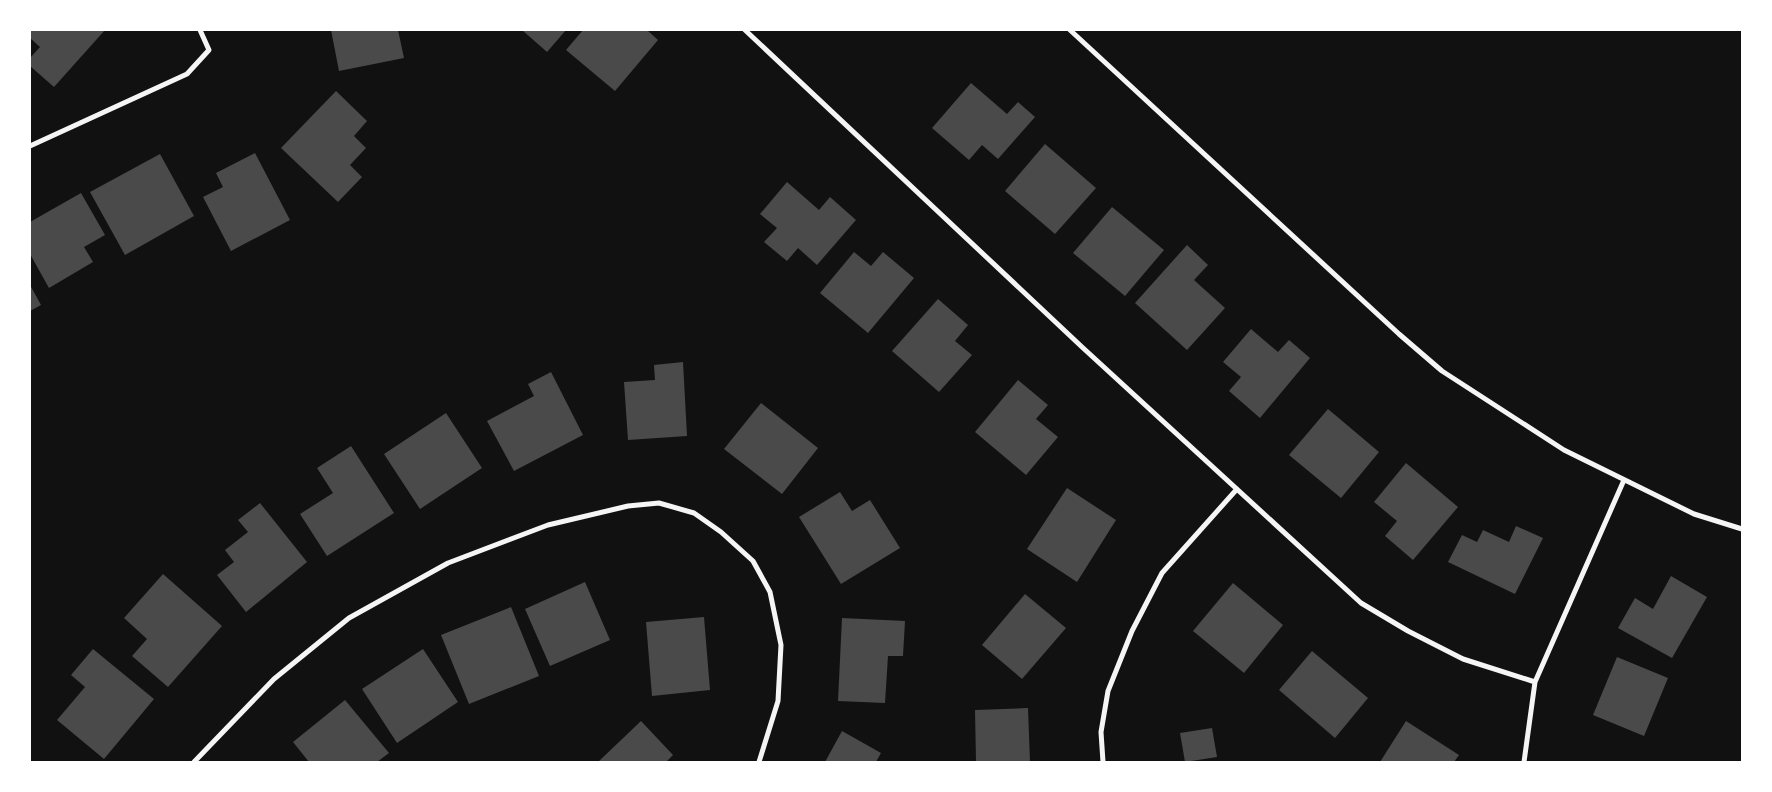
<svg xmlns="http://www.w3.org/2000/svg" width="1772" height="792" font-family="'Public Sans',sans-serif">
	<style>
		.building { fill: #4a4a4a }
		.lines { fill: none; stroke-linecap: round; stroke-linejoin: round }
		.minor { stroke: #f5f5f5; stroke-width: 5 }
	</style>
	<rect width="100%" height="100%" fill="#111"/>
	<path class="building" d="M30,30H105L54,87L30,66V58L40,47L30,38Z
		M331,30H398L404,58L339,71Z
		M522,30H566L547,52Z
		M583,30H647L658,40L615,91L566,50Z
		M971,83L1007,114L1018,102L1035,117L998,159L982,145L969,160L932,128Z
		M336,91L367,121L354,136L366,148L350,165L362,177L338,202L281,148Z
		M1045,144L1096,188L1055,234L1005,191Z
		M255,153L290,220L231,251L203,197L223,187L216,173Z
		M160,154L194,216L125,255L90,192Z
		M787,182L819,210L830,197L856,220L817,265L798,248L787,261L764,242L777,228L760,214Z
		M81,193L105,235L84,247L93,262L49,288L30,254V222Z
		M1112,207L1164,250L1125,296L1073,253Z
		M1187,245L1208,265L1194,280L1225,308L1187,350L1135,303Z
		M854,252L871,266L883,252L914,278L868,333L820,293Z
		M30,285L41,305L30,311Z
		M938,299L968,325L955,341L972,355L939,392L892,351Z
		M1251,329L1278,352L1289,340L1310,358L1260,418L1229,391L1241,377L1223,362Z
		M683,362L687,436L628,440L624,382L655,380L654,365Z
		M551,372L583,435L514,471L487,421L534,396L528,384Z
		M1018,380L1048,405L1036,419L1058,437L1026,475L975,432Z
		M761,403L818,448L782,494L724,449Z
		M1328,409L1379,452L1341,498L1289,455Z
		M446,413L482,468L420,509L384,454Z
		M351,446L394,513L327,556L300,514L333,493L317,468Z
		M1406,463L1458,507L1413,560L1385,536L1397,521L1374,502Z
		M1067,488L1116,520L1077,582L1027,549Z
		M840,492L852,511L870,500L900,548L841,584L799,517Z
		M260,503L307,562L246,612L217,575L234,562L225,550L248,532L238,520Z
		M1516,526L1543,538L1515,594L1448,562L1462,535L1477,542L1483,530L1509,542Z
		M163,574L222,626L168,687L132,656L147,639L124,618Z
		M1671,576L1707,597L1672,658L1618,628L1635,598L1653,609Z
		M585,582L610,640L550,666L525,609Z
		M1233,583L1283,625L1244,673L1193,631Z
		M1025,594L1066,628L1022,679L982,645Z
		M511,607L539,676L469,704L441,635Z
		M704,617L710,690L652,696L646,622Z
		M842,618L905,621L903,656H888L885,703L838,701Z
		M93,649L154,699L104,759L57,720L85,687L71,675Z
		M423,649L458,702L397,743L362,689Z
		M1312,651L1368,698L1335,738L1279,690Z
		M1617,657L1668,678L1644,736L1593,715Z
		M345,700L389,753L377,762H309L293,742Z
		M1028,708L1030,762H976L975,710Z
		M641,721L673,755L666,762H598Z
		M1406,721L1459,755L1454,762H1380Z
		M1212,728L1217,757L1185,762L1180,733Z
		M842,731L881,753L876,762H825Z"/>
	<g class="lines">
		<path class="minor" d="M745,30L1082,347L1361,603L1408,631L1463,659L1535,682
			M1070,30L1399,334L1442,371L1564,450L1694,514L1742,529
			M30,146L187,74L209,50L200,30
			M194,762L274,679L349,618L448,563L548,525L628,506L659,503L694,513L721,532L753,561L770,592L781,645L778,701L759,762
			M1103,762L1101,732L1108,691L1132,631L1162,573L1237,489
			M1524,762L1535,682L1624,480"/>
	</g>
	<rect width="1772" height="792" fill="none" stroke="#ffffff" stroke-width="62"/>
</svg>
